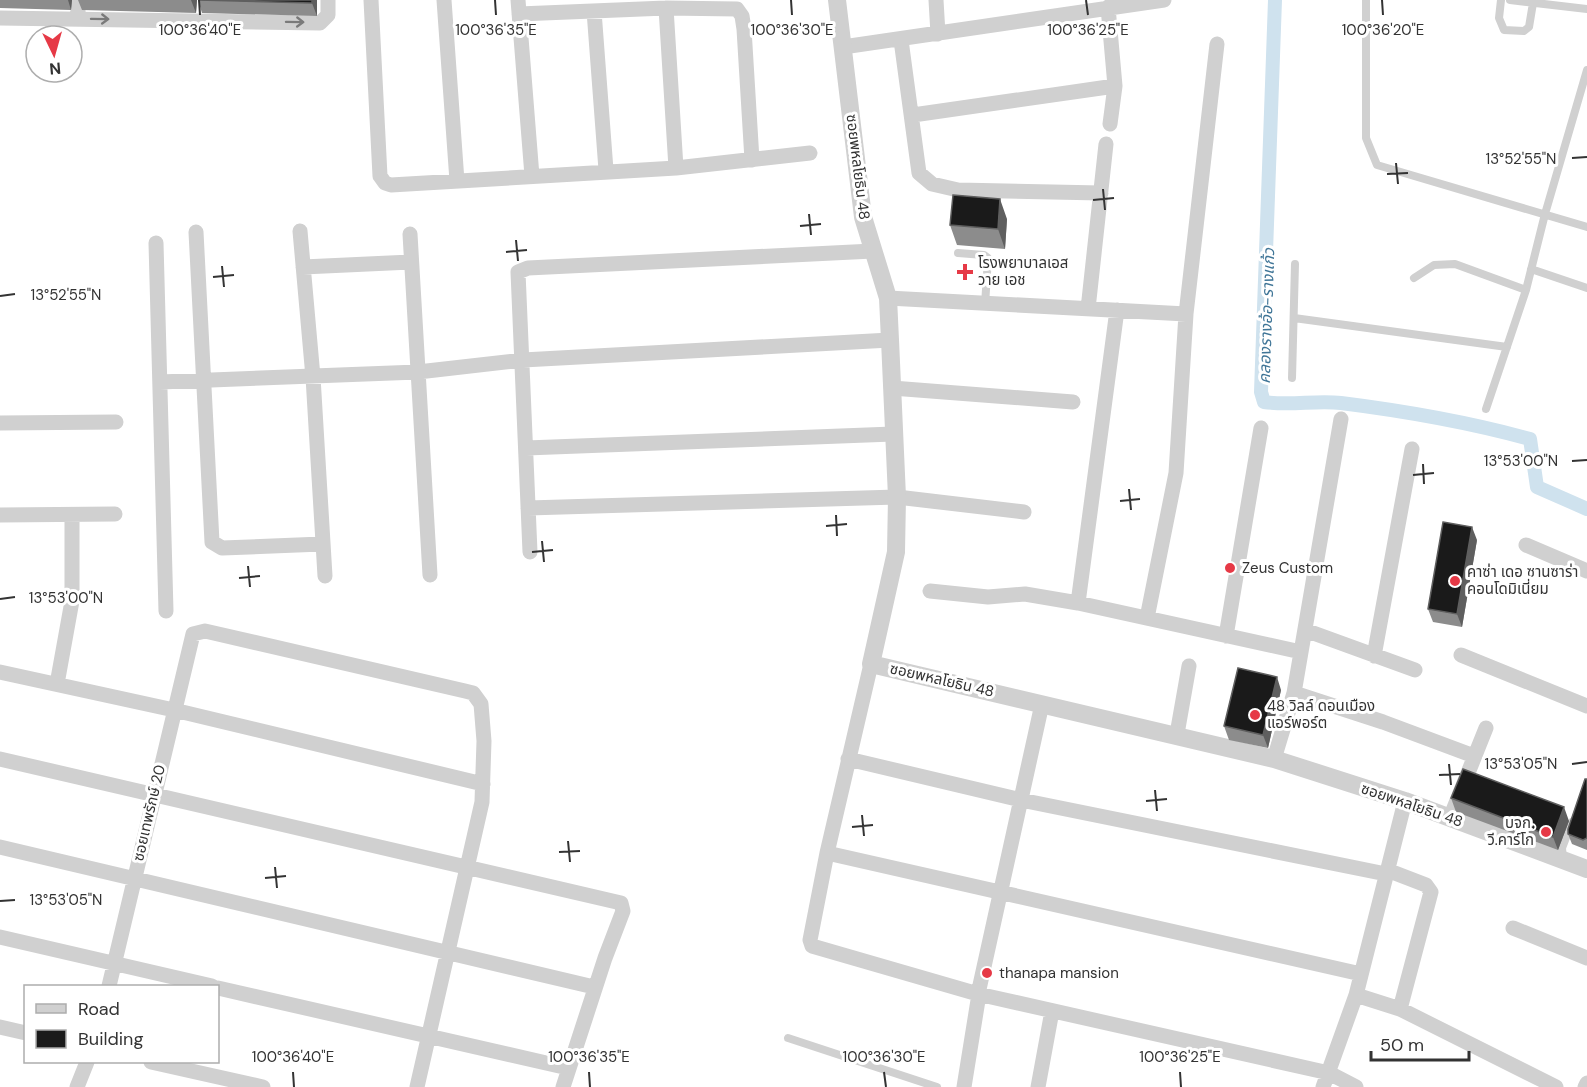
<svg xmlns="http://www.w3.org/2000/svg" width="1587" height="1087" font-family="'DM Sans','Noto Sans Thai',sans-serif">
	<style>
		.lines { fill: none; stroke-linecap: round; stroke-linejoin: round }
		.canal { stroke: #cfe2ee; stroke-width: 14 }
		.service { stroke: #d0d0d0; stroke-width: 8 }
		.minor { stroke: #d0d0d0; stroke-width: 15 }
		.tertiary { stroke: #d0d0d0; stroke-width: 18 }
		.wall { fill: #8c8c8c }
		.shaded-wall { fill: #5f5f5f }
		.building { fill: #1a1a1a; stroke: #5f5f5f; stroke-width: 1.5 }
		.oneway { stroke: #7a7a7a }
		.ticks { fill: none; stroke: #333; stroke-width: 2 }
		.poi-dot { fill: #e63946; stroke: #fff; stroke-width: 2 }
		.labels { text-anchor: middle; stroke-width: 6; stroke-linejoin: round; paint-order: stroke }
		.street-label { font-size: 15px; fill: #333; stroke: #fff }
		.poi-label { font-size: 15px; fill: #333; stroke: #fff; text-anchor: start }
		.water-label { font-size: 16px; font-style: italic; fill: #3f7597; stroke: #fff }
		.ticks-label { font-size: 15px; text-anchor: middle; fill: #333; stroke: #fff; stroke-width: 6; stroke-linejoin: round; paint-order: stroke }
	</style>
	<rect width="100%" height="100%" fill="#fff"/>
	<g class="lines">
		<path class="canal" d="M1275,0L1261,392L1264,402C1290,406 1316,400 1341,403C1405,411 1468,422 1530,439L1537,487L1587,509"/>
		<path class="service" d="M1366,0V138L1377,165L1587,227
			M1501,0L1499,18L1504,30L1524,31L1529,27L1533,3
			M1510,0L1587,9
			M958,253L984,255L988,258L985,305
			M1531,269L1587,288
			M1414,278L1434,265L1455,264L1526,290
			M1294,318L1507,347
			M1292,378L1295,264
			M1486,409L1526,290L1545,214L1587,70
			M1563,859L1562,848L1572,822
			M788,1038L937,1087"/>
		<path class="minor" d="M371,0L380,176L385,183L391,185L676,168L810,153
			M444,0L457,181
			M518,0L532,176
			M936,0L938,34
			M1108,7L1115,86L1110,124
			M666,8L676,168
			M594,11L606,170
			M519,14L666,8L737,9L742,16L744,29L752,160
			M0,18L320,23L328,15V0
			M78,19V0
			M901,40L919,173L932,184L958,190L1101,193
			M843,47L1164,0
			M913,115L1115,86
			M300,231L313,377L325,576
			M196,232L212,542L222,548L322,544
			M410,234L430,575
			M156,243L166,611
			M303,267L411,262
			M888,298L1186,314
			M1088,309L1106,144
			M160,382L418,372L523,360L890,340
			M892,388L1073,402
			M0,423L116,422
			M526,448L893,434
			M528,508L897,497L1024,512
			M0,515L115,514
			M1526,545L1587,571
			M530,552L518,272L528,268L873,251
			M930,591L988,597L1025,594L1078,603L1301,652
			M1078,603L1117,310
			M1147,618L1176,473L1186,314L1217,44
			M1305,630L1415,670
			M1226,636L1261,428
			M1461,655L1587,706
			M1374,656L1412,449
			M871,664L827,853L810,940L812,946L978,994L1329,1073L1356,1087
			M0,672L174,710L483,784
			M57,684L72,601V515
			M1294,693L1383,722L1474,756
			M1177,734L1189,666
			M0,759L621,903L623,911L605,958L563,1087
			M848,759L1021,800L1386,874
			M1274,759L1294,693L1341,419
			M1450,818L1486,728
			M0,847L594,987
			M827,853L1361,974
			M1387,870L1426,885L1431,892L1400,1009
			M1513,928L1587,958
			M0,937L212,986
			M109,986L193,634L205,631L465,691L473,693L481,704L484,741L482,802L417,1087
			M218,988L568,1068
			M978,994L1042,704
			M1356,995L1400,1009L1556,1087
			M0,1027L26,1033
			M151,1062L263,1087
			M77,1087L87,1062
			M964,1087L979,994
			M1038,1087L1052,1011
			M1323,1087L1356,995L1405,801
			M1585,1087L1587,1083"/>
		<path class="tertiary" d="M837,0L863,217L888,298L890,340L897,497L896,552L871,664L1274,759L1405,801L1587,869"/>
	</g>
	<path class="wall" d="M0,0H72L71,10L0,8Z
		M78,0H197L196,13L82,10Z
		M198,0H317V16L202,13Z
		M1007,219L1005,249L957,245L950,225Z
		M1477,540L1462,627L1433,622L1428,609Z
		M1281,690L1268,748L1229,740L1224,726Z
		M1587,779V850L1572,844L1568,834Z
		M1451,798L1569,821L1558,850L1456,812Z"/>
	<path class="shaded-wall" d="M68,0H72L71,10Z
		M191,0H197L196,13Z
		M312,0H317V16L312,3Z
		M1000,199L1007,219L1005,249L998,229Z
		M1472,527L1477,540L1462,627L1457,614Z
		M1277,677L1281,690L1268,748L1263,735Z
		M1564,807L1569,821L1558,850L1553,837Z"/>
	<path class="building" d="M198,0H312V3Z
		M953,195L1000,199L998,229L950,225Z
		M1443,522L1472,527L1457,614L1428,609Z
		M1238,668L1277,677L1263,735L1224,726Z
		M1463,769L1564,807L1553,837L1451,798Z
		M1585,779H1587V838L1583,840L1568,834V829Z"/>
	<defs><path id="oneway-shaft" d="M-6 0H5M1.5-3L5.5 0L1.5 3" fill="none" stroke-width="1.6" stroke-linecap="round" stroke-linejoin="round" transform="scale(1.5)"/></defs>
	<g class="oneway">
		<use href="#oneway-shaft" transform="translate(100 19) rotate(1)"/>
		<use href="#oneway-shaft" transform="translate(295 22) rotate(1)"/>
	</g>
	<path class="ticks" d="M199,0L200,15M495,0L496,15M791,0L792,15M1086,0L1088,15M1382,0L1383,15M1572,158L1587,157M1396,163L1398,184M1387,174L1408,173M1103,189L1105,210M1093,200L1114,198M809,214L811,235M800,226L821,224M516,240L518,261M506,252L527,250M222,266L224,287M213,277L234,275M0,296L15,294M1572,461L1587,460M1423,464L1424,484M1413,475L1434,473M1129,489L1131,510M1120,501L1140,499M836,515L837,536M826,526L847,524M542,541L544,562M532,552L553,550M248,566L250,587M239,578L260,576M0,599L15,597M1449,764L1451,785M1572,764L1587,762M1439,775L1460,774M1155,790L1157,811M1146,801L1167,799M862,815L864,836M852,827L873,825M568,841L570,862M559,852L580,851M275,867L277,888M265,878L286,876M0,901L15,900M293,1072L294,1087M589,1072L590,1087M884,1072L886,1087M1180,1072L1181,1087"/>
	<g class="poi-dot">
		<path d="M962 263h6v6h6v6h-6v6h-6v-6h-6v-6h6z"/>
		<circle cx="1230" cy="568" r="6"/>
		<circle cx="1455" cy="581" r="6"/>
		<circle cx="1255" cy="715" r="6"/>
		<circle cx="1546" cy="832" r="6"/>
		<circle cx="987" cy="973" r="6"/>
	</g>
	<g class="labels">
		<g class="street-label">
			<text transform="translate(858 167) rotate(83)" y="5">ซอยพหลโยธิน 48</text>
			<text transform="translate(942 680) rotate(13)" y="5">ซอยพหลโยธิน 48</text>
			<text transform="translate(1412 805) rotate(19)" y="5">ซอยพหลโยธิน 48</text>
			<text transform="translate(149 813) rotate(-77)" y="5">ซอยเทพรักษ์ 20</text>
		</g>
		<g class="poi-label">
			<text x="978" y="268">โรงพยาบาลเอส<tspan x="978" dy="17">วาย เอช</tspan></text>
			<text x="1242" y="573">Zeus Custom</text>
			<text x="1467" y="577">คาซ่า เดอ ซานซาร่า<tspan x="1467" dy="17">คอนโดมิเนี่ยม</tspan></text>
			<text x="1267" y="711">48 วิลล์ ดอนเมือง<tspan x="1267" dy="17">แอร์พอร์ต</tspan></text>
			<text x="1534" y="828" text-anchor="end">บจก.<tspan x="1534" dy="17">วี.คาร์โก</tspan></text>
			<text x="999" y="978">thanapa mansion</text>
		</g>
		<g class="water-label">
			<text transform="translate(1266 316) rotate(-88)" y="6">คลองรางอ้อ-รางแก้ว</text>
		</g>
	</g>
	<g class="ticks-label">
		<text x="200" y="35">100°36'40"E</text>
		<text x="496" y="35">100°36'35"E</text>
		<text x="792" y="35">100°36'30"E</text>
		<text x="1088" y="35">100°36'25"E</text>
		<text x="1383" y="35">100°36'20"E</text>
		<text x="1521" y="164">13°52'55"N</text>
		<text x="66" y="300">13°52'55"N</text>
		<text x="1521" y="466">13°53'00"N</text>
		<text x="66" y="603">13°53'00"N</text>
		<text x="1521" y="769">13°53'05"N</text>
		<text x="66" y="905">13°53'05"N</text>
		<text x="293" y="1062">100°36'40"E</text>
		<text x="589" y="1062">100°36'35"E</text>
		<text x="884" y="1062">100°36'30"E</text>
		<text x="1180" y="1062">100°36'25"E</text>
	</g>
	<rect x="24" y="985" width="195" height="78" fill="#ffffff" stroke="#adadad" stroke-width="1.5"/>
	<rect x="36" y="1004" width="30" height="9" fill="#d0d0d0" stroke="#adadad" stroke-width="1.5"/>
	<text x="78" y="1015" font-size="18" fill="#333333">Road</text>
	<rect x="36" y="1030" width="30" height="18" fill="#1a1a1a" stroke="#adadad" stroke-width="1.5"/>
	<text x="78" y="1045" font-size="18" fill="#333333">Building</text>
	<g transform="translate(54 54) rotate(175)"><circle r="28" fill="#ffffff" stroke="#adadad" stroke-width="1.5"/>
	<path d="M0-4.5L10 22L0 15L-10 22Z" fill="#e63946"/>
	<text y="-9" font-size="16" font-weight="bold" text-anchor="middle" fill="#333333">N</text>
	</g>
	<path d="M1371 1051v9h98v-9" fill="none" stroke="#333333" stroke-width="3"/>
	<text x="1380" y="1051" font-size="18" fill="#333333" stroke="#ffffff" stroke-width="4.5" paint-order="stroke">50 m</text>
</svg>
